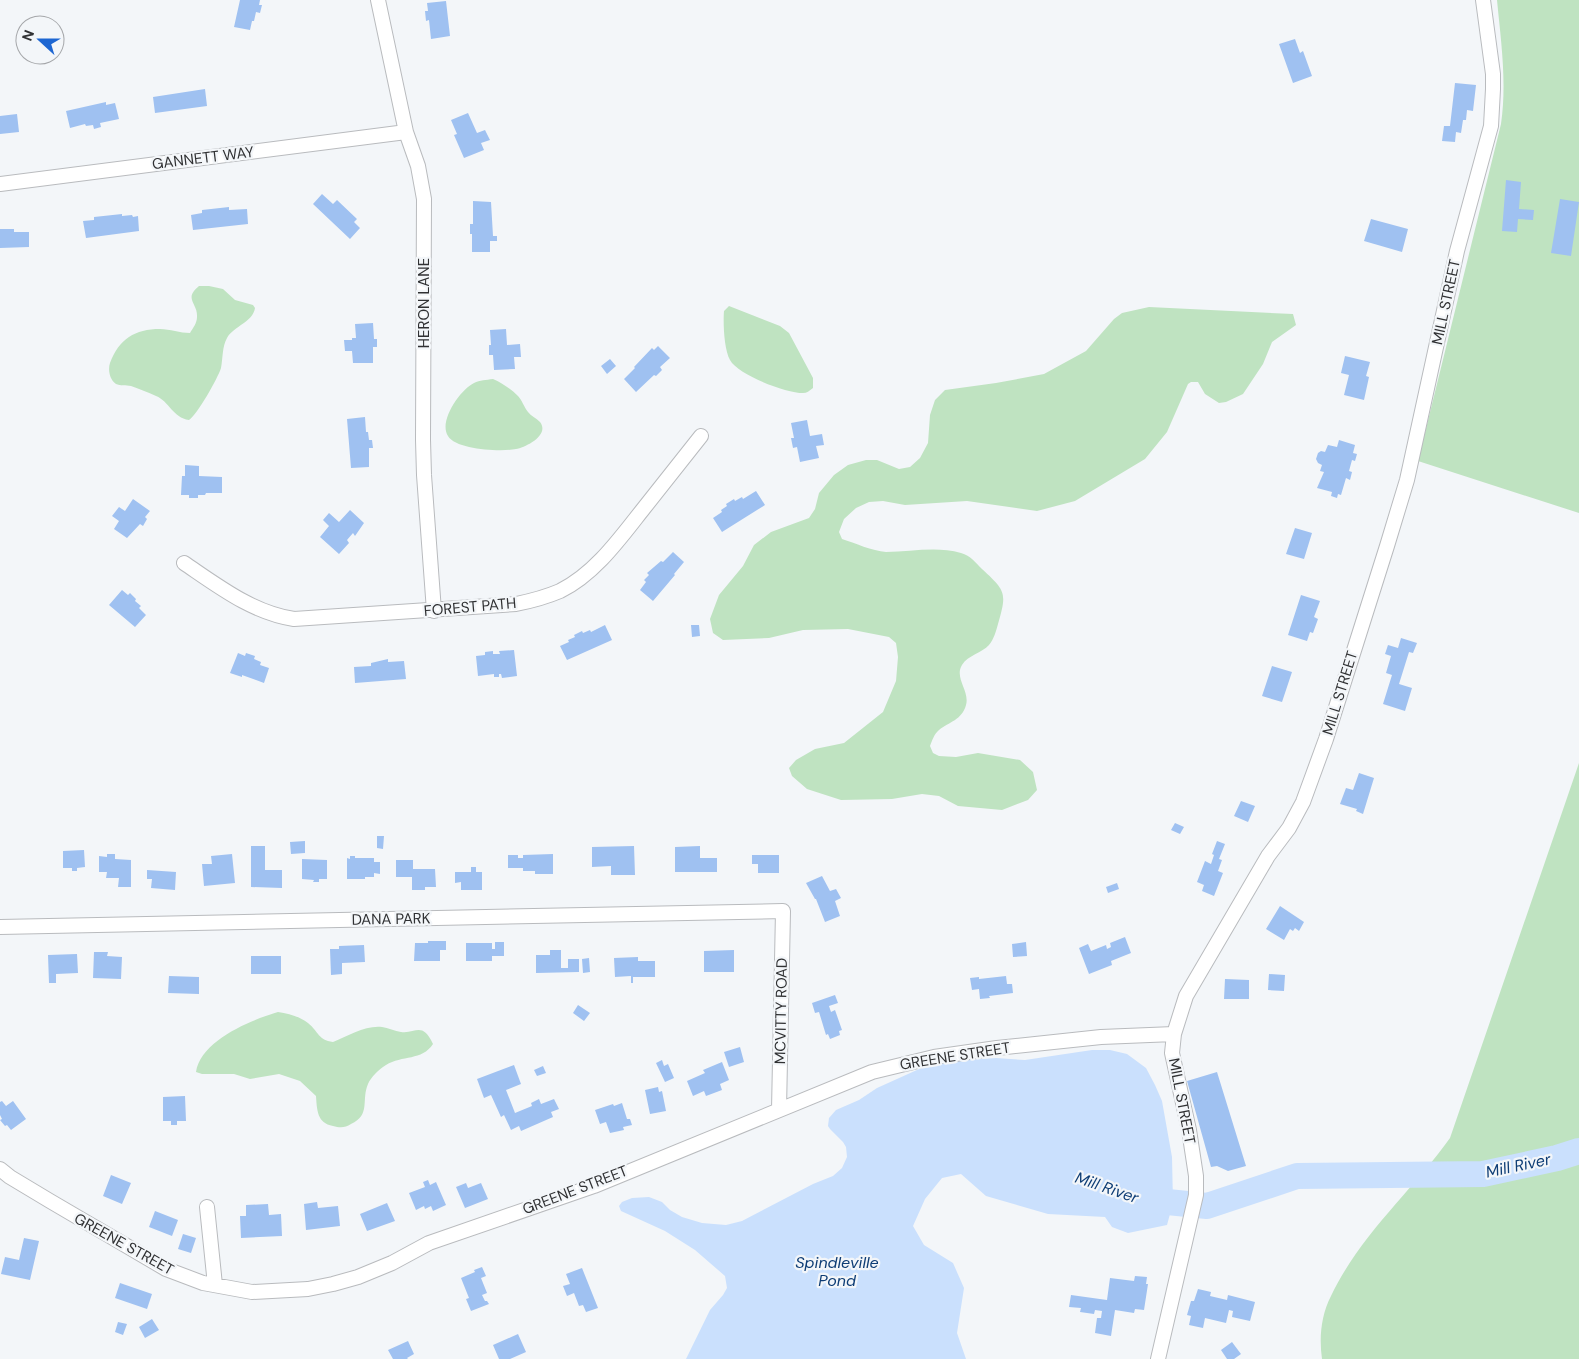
<svg xmlns="http://www.w3.org/2000/svg" width="1579" height="1359" font-family="'DM Sans',sans-serif">
	<style>
		.green { fill: #bfe3c1 }
		.water { fill: #cae0fd }
		.lines { fill: none; stroke-linecap: round; stroke-linejoin: round }
		.river { stroke: #cae0fd; stroke-width: 26 }
		.building { fill: #9fc1f1 }
		.minor-casing { stroke: #b9bbbe; stroke-width: 16 }
		.minor { stroke: #fff; stroke-width: 14 }
		.labels { text-anchor: middle; stroke-width: 4.5; stroke-linejoin: round; paint-order: stroke }
		.street-label { font-size: 15px; fill: #303133; stroke: #f3f6f9 }
		.water-label { font-size: 16px; font-style: italic; fill: #0e3d75; stroke: #f3f6f9 }
	</style>
	<rect width="100%" height="100%" fill="#f3f6f9"/>
	<path class="green" d="M1497,0H1579V513L1418,461L1501,124C1507,82 1501,42 1497,0Z
		M199,286H209L223,289L235,300L253,305L255,308C253,322 234,326 227,338C222,347 223,358 221,368C218,378 197,415 189,420C173,418 169,401 156,396C148,392 139,389 131,386C126,385 120,386 116,384C109,379 108,369 110,363C119,339 135,329 160,329C170,329 180,333 190,333C193,328 197,323 197,317C198,303 183,299 199,286Z
		M729,306L780,326L789,333L813,378V388C809,391 807,393 803,393C786,393 738,375 730,360C724,349 723,323 724,311Z
		M1149,307L1293,314L1296,325L1272,342L1263,364L1243,394L1226,402L1219,403L1205,394L1198,382H1191L1188,384L1167,432L1145,459L1075,501L1037,511L967,501L905,505L883,501L869,502L856,508L844,519L839,532L842,539C855,543 872,551 886,552C911,552 936,546 961,553C971,556 975,562 982,569C1006,591 1007,593 998,624C996,631 994,639 989,645C982,653 968,655 962,665C954,678 970,691 966,705C962,720 949,722 939,730C934,734 932,741 930,746L933,753L939,756L956,757L978,753L1020,760L1033,772L1037,790L1028,800L1002,810L958,806L939,796L922,794L892,799L841,800L807,789L792,776L789,768L796,760L815,749L844,743L883,712L896,681L898,657L896,643L889,637L848,629L803,630L769,638L723,640L713,633L710,619L719,595L743,566L754,545L771,532L809,518L815,509L819,493L834,475L848,465L866,460H877L899,469L910,467L920,458L928,443L930,415L935,400L945,390L996,383L1044,374L1086,351L1114,319L1122,313Z
		M493,379C502,383 511,389 518,396C522,400 524,407 528,412C531,416 536,418 540,422C550,435 526,447 516,449C502,452 456,450 448,436C438,421 461,389 474,383C480,380 486,380 493,379Z
		M1579,763V1359H1322C1319,1338 1321,1315 1331,1296C1360,1235 1412,1191 1450,1138Z
		M278,1012C289,1014 299,1016 308,1023C319,1032 318,1040 333,1042C348,1036 366,1025 382,1027C388,1028 395,1031 401,1032C416,1034 422,1021 433,1044C422,1061 402,1055 386,1065C379,1069 371,1077 368,1084C361,1100 371,1115 351,1124C345,1128 340,1128 333,1126C317,1123 317,1110 316,1096L300,1081L279,1074L250,1079L234,1074H202L196,1072C201,1040 251,1020 278,1012Z"/>
	<path class="water" d="M1092,1050H1110L1127,1054L1146,1068L1155,1085L1162,1101L1172,1157L1173,1203L1167,1225L1128,1233L1112,1227L1105,1217L1048,1214L986,1196L961,1174L942,1178L925,1199L913,1226L924,1245L953,1263L964,1288L957,1333L966,1359H686L710,1310L723,1295L727,1288L725,1276L695,1250L665,1231L621,1211L619,1206L622,1202L632,1198L649,1197L662,1202L670,1210L682,1217L702,1223L726,1225L742,1221L813,1184L833,1176L842,1168L847,1157L846,1147L843,1142L830,1129L828,1126L829,1118L836,1110L859,1100L877,1088L928,1065L949,1061L996,1058L1025,1060Z"/>
	<g class="lines">
		<path class="river" d="M1138,1199L1207,1206L1297,1176L1483,1174L1557,1158L1579,1151"/>
	</g>
	<path class="building" d="M240,0H260L259,5H262L260,13L256,12L254,21H252L250,30L234,27Z
		M446,1L450,36L431,39L429,20L426,21L425,11H428L427,3Z
		M1295,39L1300,53L1303,51L1312,76L1293,83L1279,44Z
		M1455,83L1476,85L1473,111L1467,110L1466,120H1463L1461,133L1456,132L1455,142L1442,141L1444,126H1450Z
		M205,89L207,106L155,113L153,97Z
		M106,102V105L115,103L119,119L100,123L101,127L94,129L93,125L86,126L85,124L70,128L66,111Z
		M468,113L477,133L485,130L490,140L481,143L484,150L464,158L454,135L457,134L451,120Z
		M17,114L19,132L0,134V116Z
		M1506,180L1521,182L1519,209L1534,210L1533,220L1518,219L1517,232L1502,231Z
		M322,194L333,204L337,200L357,219L354,222L360,228L350,239L313,204Z
		M1560,199L1579,202L1571,256L1551,253Z
		M473,201L491,202L493,236H497V241H490V252H472V234H470V224H473Z
		M229,207V210L247,209L248,224L193,230L191,215L202,213V210Z
		M122,214V216L132,215L133,217L138,216L139,231L86,238L83,221L94,220V217Z
		M1371,219L1408,229L1402,252L1364,241Z
		M0,229H14V232H29V247L0,248Z
		M373,323L374,339H377V347H373V363H353L352,351H345L344,340H352V338H356L355,324Z
		M506,329L507,345L520,344L521,357H514L515,369L494,370L493,355H489V345H491L490,330Z
		M658,346L670,358L660,367L662,370L656,376L654,375L636,392L624,379L635,368L634,367L652,348L654,350Z
		M1345,356L1370,362L1366,376L1369,377L1364,400L1344,395L1349,375L1341,373Z
		M610,359L616,366L607,374L601,366Z
		M365,417L366,432H368L369,440H372L373,448H369V467L351,468L347,419Z
		M807,420L810,436L822,434L824,445L816,446L819,458L800,462L797,447L793,448L791,438H794L791,423Z
		M1339,440L1355,445L1353,453L1357,454L1355,461L1352,460L1349,471L1352,472L1350,480L1346,478L1341,495L1338,494L1337,498L1331,496L1332,492L1317,488L1324,472L1320,471L1322,465L1318,463L1316,459L1318,453L1321,451L1325,452L1328,445L1337,447Z
		M185,465L199,466V476L222,477V493H206L205,495H198V498H189V495H181L182,476H185Z
		M756,491L765,505L722,532L713,518L722,512L721,510L727,506L726,504L734,499L735,501L742,497L743,499Z
		M133,499L150,511L145,517L147,519L143,526L140,524L127,538L114,529L119,521L112,516L119,507L125,511Z
		M350,510L364,523L355,536L353,533L347,540L349,543L339,554L320,537L329,526L323,520L329,513L339,522Z
		M1295,528L1312,533L1304,559L1286,554Z
		M673,552L684,562L674,574L675,575L653,601L640,590L646,582L644,580L649,575L647,573L661,561L663,562Z
		M122,590L128,595L130,593L136,599L135,601L141,606L139,608L146,615L135,627L109,605Z
		M1301,595L1320,601L1314,617L1318,619L1313,633L1310,632L1307,641L1288,635Z
		M605,625L612,640L567,660L560,646L569,642L568,640L575,637L574,635L582,631L583,633L590,630L591,632Z
		M691,625H699L700,636L692,637Z
		M1401,638L1417,643L1413,653L1409,652L1399,684L1412,688L1405,711L1383,704L1392,675L1386,673L1391,656L1385,654L1388,645L1398,648Z
		M514,650L517,676L502,678L501,674H499V677H494V674L478,676L476,656L485,655V652L493,651V654H500L499,651Z
		M238,653L245,656L246,653L255,656L254,659L261,662L260,665L269,668L264,683L242,675V677L230,673Z
		M388,659V662L404,661L406,679L355,683L354,667L371,666V663Z
		M1272,666L1292,672L1282,702L1262,696Z
		M1359,773L1374,778L1363,814L1356,811L1357,809L1340,804L1346,788L1353,790Z
		M1241,801L1255,806L1248,822L1234,816Z
		M1175,823L1184,827L1180,834L1171,830Z
		M377,836H384L383,849L377,848Z
		M305,841V853L291,854L290,842Z
		M1217,841L1225,844L1219,859L1222,860L1218,871L1223,873L1214,896L1202,891L1204,885L1197,882L1205,861L1211,864L1214,855L1212,854Z
		M251,846H265V870H282V888L251,887Z
		M634,846L635,875H611V866L592,867V847Z
		M700,846V858H717V872H675V847Z
		M84,850L85,867L77,868V871H72V868H63V851Z
		M107,854H115V859L131,860V887H118L119,878H106L107,872H99V856L107,857Z
		M232,854L235,883L204,886L202,864H212L211,856Z
		M553,854V874H535V871H523V868H508V855H518V858H523V855Z
		M752,855H779V873H758V864H752Z
		M350,856H355V858H374V862H380V874L374,873V877H365V879H347V858L350,859Z
		M302,859L327,860V879H319V882H313L314,880L302,879Z
		M396,860H413V869H435L436,887H425V890H412V877H396Z
		M471,867H476V872H482V890H461V882L455,883V872H471Z
		M147,870L176,872L175,890L151,888L152,879H147Z
		M822,876L830,891L836,889L841,898L835,901L840,916L825,922L816,899H815L806,883Z
		M1117,883L1119,889L1108,893L1106,887Z
		M1280,906L1304,922L1299,931L1295,928L1293,931L1290,929L1284,940L1266,929Z
		M1125,937L1131,953L1111,961L1112,965L1089,974L1079,948L1088,944L1091,951L1106,945L1107,949L1111,947L1110,943Z
		M428,941H446V950H440V961H414L415,943H428Z
		M495,942H504V956H492V961H466V943H492V949H495Z
		M1026,942L1027,956L1013,957L1012,944Z
		M364,945L365,962L342,963V974L331,975L330,949H339V946Z
		M550,950H561V968H568V959H579V972L536,973V955H550Z
		M734,950V972H704V951Z
		M94,952H108L107,956L122,957L121,979L93,978Z
		M77,954L78,973L56,974V983H49L48,955Z
		M251,956H281V974H251Z
		M638,957V961H655V977H633V983H631V976L615,977L614,958Z
		M589,958L590,972L583,973L582,959Z
		M1269,974L1285,975L1284,991L1268,990Z
		M169,976L199,977V994L168,993Z
		M1006,976L1007,984H1012L1013,993L989,996L990,998L980,999L979,989L972,990L970,978L979,977V979Z
		M1225,979L1249,980V999H1224Z
		M835,995L838,1003L829,1006L831,1012L835,1010L842,1030L839,1031L840,1035L830,1039L828,1034L826,1035L819,1012L815,1013L812,1003Z
		M578,1005L590,1013L584,1021L573,1013Z
		M740,1047L744,1062L729,1067L724,1052Z
		M662,1060L664,1066L668,1064L674,1078L665,1082L656,1063Z
		M722,1062L729,1080L720,1084L722,1090L706,1096L704,1091L693,1096L687,1081L705,1073L703,1070Z
		M514,1065L521,1084L506,1090L515,1113L532,1106L531,1103L539,1099L541,1104L554,1099L559,1109L551,1112L553,1117L521,1131L519,1126L511,1130L504,1115L501,1117L491,1095L484,1098L477,1079Z
		M543,1066L546,1073L537,1076L534,1070Z
		M1217,1072L1246,1166L1228,1171L1217,1166L1211,1167L1187,1081Z
		M658,1087L659,1092L662,1091L666,1111L650,1114L645,1090Z
		M185,1096L186,1121H177V1125H171V1121H163V1097Z
		M2,1101L6,1106L13,1101L26,1119L11,1130L7,1125L5,1126L0,1120L2,1119L0,1115V1102Z
		M622,1103L627,1119H630L632,1125L623,1127L624,1130L610,1133L606,1122L600,1124L595,1110L613,1104L614,1106Z
		M111,1175L131,1183L122,1204L103,1196Z
		M428,1180L430,1185L436,1182L446,1205L433,1211L431,1206L425,1209L424,1206L416,1210L409,1193L425,1187L423,1182Z
		M466,1183L468,1188L481,1183L488,1199L465,1208L456,1187Z
		M317,1202L318,1208L338,1206L340,1226L306,1230L304,1204Z
		M387,1203L395,1221L367,1231L360,1214Z
		M268,1204L269,1215L281,1214L282,1236L241,1238L240,1216H246V1205Z
		M155,1211L178,1220L172,1236L149,1227Z
		M183,1234L196,1238L191,1253L178,1249Z
		M24,1238L39,1241L30,1280L1,1274L5,1257L19,1260Z
		M482,1267L486,1276L481,1278L487,1293L482,1295L485,1301H487L489,1304L471,1311L466,1299L469,1298L461,1278L475,1272L474,1270Z
		M582,1268L598,1308L586,1312L583,1305L579,1306L574,1293L567,1296L563,1286L570,1284L566,1274Z
		M1135,1276L1147,1277L1146,1284H1148L1144,1310L1135,1309L1134,1313L1115,1310L1111,1336L1095,1333L1097,1318H1101L1102,1311L1095,1310L1094,1314L1080,1312L1081,1308L1069,1307L1071,1295L1107,1300L1110,1278L1134,1281Z
		M120,1283L152,1294L147,1309L115,1298Z
		M1198,1289L1211,1292L1210,1296L1227,1300L1228,1295L1255,1302L1250,1321L1232,1317L1233,1311L1229,1310L1226,1323L1205,1318L1203,1328L1189,1325L1191,1316L1187,1315L1191,1301H1194Z
		M152,1319L159,1330L145,1338L139,1327Z
		M118,1322L127,1324L123,1335L115,1332Z
		M518,1334L526,1352L510,1359H499L493,1345Z
		M408,1341L414,1354L407,1358L408,1359H393L388,1350Z
		M1232,1342L1241,1354L1234,1359H1227L1221,1350Z"/>
	<g class="lines">
		<g class="minor-casing">
			<path id="minor" d="M378,0L406,132L418,166L424,199L423,440L424,475L434,611
				M0,184L406,132
				M184,563C218,586 253,613 294,619L516,604C531,601 546,597 560,591C595,574 621,537 644,508C663,484 682,460 701,436
				M0,927L783,911L779,1110
				M0,1169L10,1177L50,1201L166,1269L203,1283L252,1292L308,1289L333,1284L358,1277L392,1263L429,1243L594,1186L872,1072L934,1057L997,1048L1101,1037L1174,1034
				M207,1207L215,1285
				M1158,1359L1196,1195V1176L1189,1130L1172,1053L1174,1034L1186,996L1268,856L1289,828L1303,802L1326,739L1387,546L1407,480L1457,251L1491,126L1493,89V74L1483,0"/>
		</g>
		<use href="#minor" class="minor"/>
	</g>
	<g class="labels">
		<g class="street-label">
			<text transform="translate(203 158) rotate(-7)" y="5">GANNETT WAY</text>
			<text transform="translate(1446 302) rotate(-78)" y="5">MILL STREET</text>
			<text transform="translate(424 303) rotate(-90)" y="5">HERON LANE</text>
			<text transform="translate(470 607) rotate(-5)" y="5">FOREST PATH</text>
			<text transform="translate(1340 693) rotate(-73)" y="5">MILL STREET</text>
			<text transform="translate(391 919) rotate(-1)" y="5">DANA PARK</text>
			<text transform="translate(781 1011) rotate(-89)" y="5">MCVITTY ROAD</text>
			<text transform="translate(955 1056) rotate(-9)" y="5">GREENE STREET</text>
			<text transform="translate(1182 1101) rotate(79)" y="5">MILL STREET</text>
			<text transform="translate(575 1190) rotate(-21)" y="5">GREENE STREET</text>
			<text transform="translate(124 1244) rotate(29)" y="5">GREENE STREET</text>
		</g>
		<g class="water-label">
			<text transform="translate(1518 1165) rotate(-12)" y="6">Mill River</text>
			<text transform="translate(1107 1187) rotate(19)" y="6">Mill River</text>
			<text x="837" y="1268">Spindleville<tspan x="837" dy="18">Pond</tspan></text>
		</g>
	</g>
	<g transform="translate(40 40) rotate(291)"><circle r="24" fill="#f3f6f9" stroke="#a5a7aa"/>
	<path d="M0-4L9 19L0 12L-9 19Z" fill="#1d66d2"/>
	<text y="-8" font-size="14" font-weight="bold" text-anchor="middle" fill="#303133">N</text>
	</g>
</svg>
